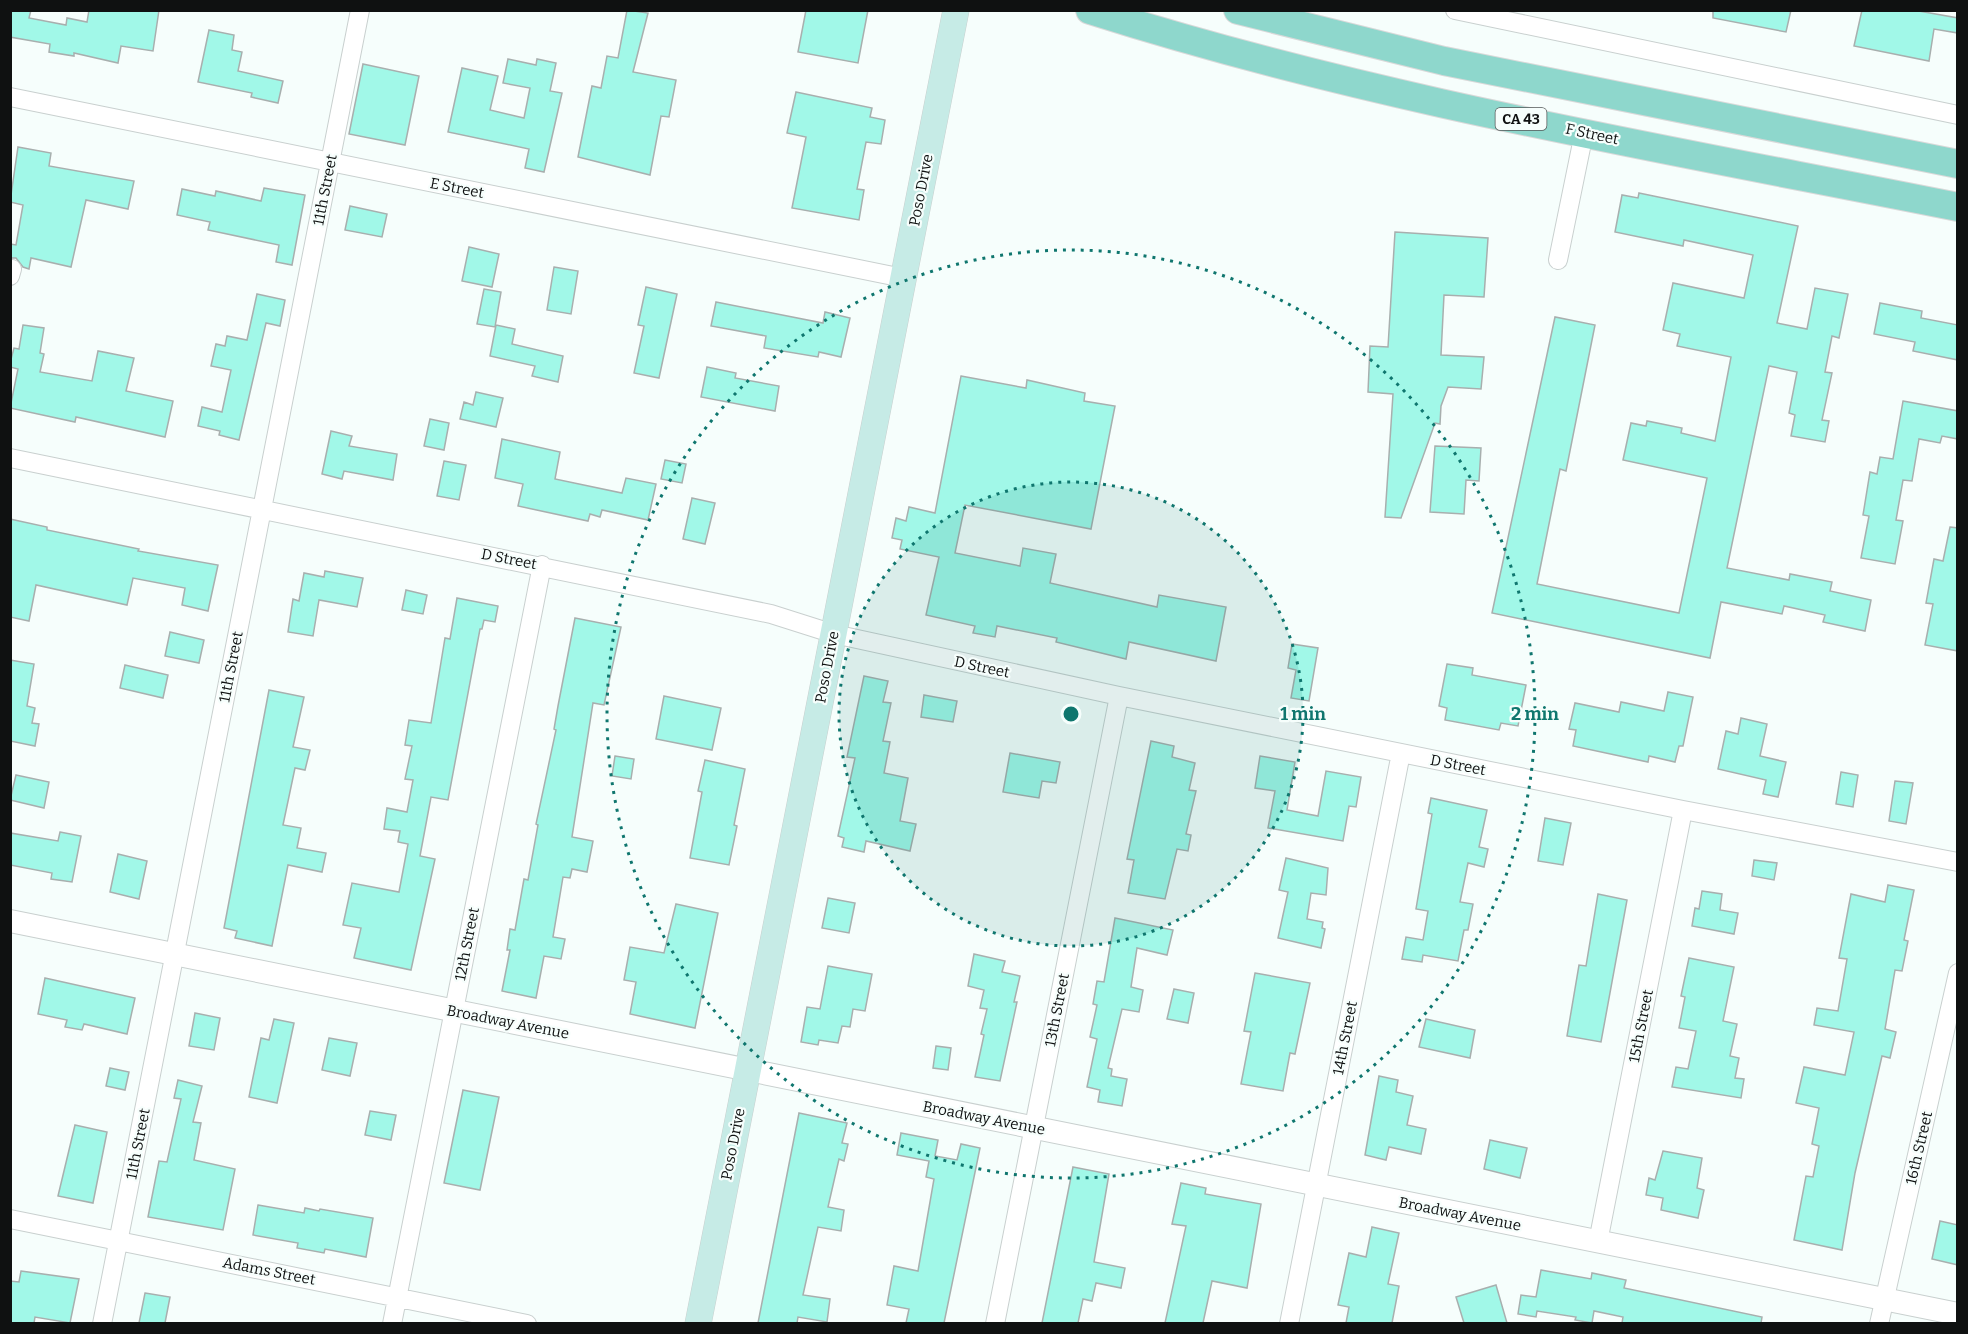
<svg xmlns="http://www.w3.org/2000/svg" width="1968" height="1334" font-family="Bitter,serif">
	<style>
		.building { fill: #a1f8e8; stroke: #a8afae; stroke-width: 1.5 }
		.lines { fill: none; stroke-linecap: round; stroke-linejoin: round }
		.minor-casing { stroke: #c9d0cf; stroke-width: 20 }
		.tertiary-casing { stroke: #c9d0cf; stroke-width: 24 }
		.secondary-casing { stroke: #c9d0cf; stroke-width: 27 }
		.primary-casing { stroke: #d9d9d9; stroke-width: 30 }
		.minor { stroke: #fff; stroke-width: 18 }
		.tertiary { stroke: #fff; stroke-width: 22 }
		.secondary { stroke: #c6ebe6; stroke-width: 26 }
		.primary { stroke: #8ed7cc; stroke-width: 28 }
		.ring { fill: none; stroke: #0f766e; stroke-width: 3; stroke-dasharray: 3 6 }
		.labels { text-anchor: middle; stroke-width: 4.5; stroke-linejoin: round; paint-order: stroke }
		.shield { fill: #f6fefc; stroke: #545858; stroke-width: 1.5 }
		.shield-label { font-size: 14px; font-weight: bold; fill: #0f1111 }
		.street-label { font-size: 15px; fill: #0f1111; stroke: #f6fefc }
		.centre { fill: #0f766e; stroke: #f6fefc; stroke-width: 3 }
		.ring-label { font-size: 18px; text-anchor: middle; font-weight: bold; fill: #0f766e; stroke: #f6fefc; stroke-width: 4.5; stroke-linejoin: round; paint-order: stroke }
	</style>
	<rect width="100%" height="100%" fill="#f6fefc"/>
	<path class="building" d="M10,10H31L29,18L66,25L67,18L87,22L89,10H159L153,51L121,46L118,63L74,53V56L49,52L50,44L10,37Z
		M627,10L648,13L633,72L676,80L669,117L661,116L650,175L578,157L592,86L601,88L607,56L618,58Z
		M806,10H868L858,63L798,52Z
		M1713,10H1791L1786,32L1713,18Z
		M1862,10H1913L1958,18V33L1934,29L1929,61L1854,46Z
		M209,30L234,35L232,50L242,52L238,71L283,81L278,103L251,97L252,93L198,82Z
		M508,59L536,65L537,59L556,63L550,91L562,93L544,172L525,168L529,149L448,132L462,68L498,76L490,110L524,118L530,88L503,83Z
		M363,64L419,76L405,145L349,134Z
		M796,92L872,108L870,117L885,120L881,144L866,142L857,189L864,190L859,220L792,208L806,137L787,133Z
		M18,147L51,153L49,166L134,181L128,209L86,200L71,267L31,258L29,269L23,267L16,258H10V244L16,245L23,205L10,202Z
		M264,188L305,195L292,265L276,262L279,245L208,230L210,222L177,215L182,189L215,196L216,191L261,201Z
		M1639,193L1798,226L1777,323L1807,329L1815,288L1848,294L1839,338L1832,336L1825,372L1832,373L1822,420L1829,421L1825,442L1791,436L1795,415L1789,413L1797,372L1769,366L1727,568L1789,580L1790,574L1832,582L1830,591L1871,600L1865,631L1823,622L1825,615L1784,606L1782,614L1721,602L1710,658L1492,613L1555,317L1595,325L1566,471L1560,469L1537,584L1679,613L1707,478L1623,460L1631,423L1646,426L1647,421L1682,428L1681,433L1715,441L1731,357L1677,346L1680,334L1663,330L1673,283L1744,298L1753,255L1684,240L1683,246L1615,232L1622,195L1638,198Z
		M350,206L387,214L382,237L345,230Z
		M1395,232L1488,238L1484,297L1444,295L1441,355L1484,357L1481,389L1448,387L1441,406L1440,424L1435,423L1401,518L1385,517L1393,394L1368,392L1370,346L1388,347Z
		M469,247L499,254L492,287L462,281Z
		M554,267L578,271L571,314L547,310Z
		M646,287L677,294L659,378L634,373L644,326L638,325Z
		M484,289L501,292L495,327L477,324Z
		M257,294L285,300L280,326L266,323L239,440L219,435L220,431L198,426L202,407L222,412L231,370L211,366L216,344L225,346L227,336L247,340Z
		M716,302L823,323L825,312L850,318L841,357L819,352L818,357L764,348L766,336L711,326Z
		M1880,303L1922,311L1921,318L1958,325V360L1913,351L1915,342L1874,334Z
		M23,325L44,328L40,353L44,354L40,372L92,381L98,351L134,358L126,391L173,401L165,437L76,417L75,422L10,408L18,369L10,367V363L14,348L19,349Z
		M496,325L515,329L512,344L563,356L558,382L532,376L535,366L490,356Z
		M707,367L736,373L735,378L779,386L775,411L701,397Z
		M961,376L1026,388L1027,380L1085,393L1084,401L1115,406L1091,529L965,505L955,553L1020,566L1023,548L1056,554L1050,583L1157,607L1159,595L1226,607L1216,661L1129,642L1126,659L1056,642L1057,638L997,626L995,637L973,633L975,626L926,615L939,557L900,549L902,540L892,538L896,518L906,521L909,507L935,513Z
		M476,392L503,398L496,427L460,419L464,402L473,405Z
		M1903,401L1958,411V439L1942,436L1940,443L1919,439L1912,481L1903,480L1896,520L1903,521L1895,564L1861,558L1869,516L1863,515L1870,472L1877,474L1880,457L1893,459Z
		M430,419L449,423L444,450L424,446Z
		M331,431L352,436L349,446L397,454L393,480L344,471L342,479L322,474Z
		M502,439L560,452L555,479L622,493L626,478L656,484L648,520L602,510L600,517L590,514L588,521L518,506L523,484L495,478Z
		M1435,446L1481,448L1479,481L1466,480L1464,514L1430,512Z
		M665,460L686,464L682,483L661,479Z
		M444,461L466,465L459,500L437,496Z
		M692,498L715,503L705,544L683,539Z
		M10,519L47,527V530L139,549L138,551L218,565L208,611L182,605L185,588L133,578L127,605L36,585L29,621L10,617Z
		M1950,527L1958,528V651L1925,645L1933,604L1926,603L1934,559L1943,561Z
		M325,571L363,578L357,607L319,600L313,636L288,632L293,599L299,601L304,573L324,577Z
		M406,590L427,595L423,614L402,610Z
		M457,598L498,606L495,622L484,620L482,629H480L448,800L431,797L420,856L435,859L411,970L354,958L361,928L343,925L352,883L399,892L408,844L398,842L400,831L384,829L387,808L407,812L413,780L405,779L412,746L405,745L409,720L431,723L445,638L450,639Z
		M575,618L621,627L604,705L593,703L572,837L593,841L587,872L572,869L570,878L563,877L553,937L565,939L561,959L544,956L536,998L502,991L510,950H507L510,929L515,930L524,879L528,880L538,825L536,824L556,730L554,729L558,706Z
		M170,632L204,640L199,663L165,656Z
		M1292,644L1318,648L1309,701L1291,698L1296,670L1288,668Z
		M10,660L34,664L27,706L35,708L32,723L39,724L35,746L10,741Z
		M1447,664L1473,668L1472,675L1526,685L1518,726L1501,723L1499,730L1445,720L1447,708L1439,706Z
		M125,665L168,675L163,698L120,688Z
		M864,676L888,681L883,702L891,703L883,741L890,742L884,773L908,778L900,821L916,824L910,851L866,841L864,852L842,847L844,838L838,836L855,758L847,757Z
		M269,690L304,697L293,747L310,750L305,770L295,768L283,825L301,828L297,848L326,853L322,872L288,865L272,946L235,938L237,931L224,928Z
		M1668,692L1693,697L1683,746H1679L1675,762L1649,756L1648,762L1573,746L1576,730L1569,729L1575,703L1619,712L1621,702L1664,711Z
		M924,695L957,701L953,722L921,717Z
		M664,696L721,708L712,750L656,739Z
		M1741,718L1767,724L1760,756L1786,762L1778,797L1763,794L1766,780L1718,769L1726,731L1738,734Z
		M1151,741L1174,746L1172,757L1195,763L1189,790L1196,791L1186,834L1191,835L1188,851L1177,849L1165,899L1128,893L1134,860L1127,859Z
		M1010,753L1060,762L1056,783L1042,781L1039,798L1003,792Z
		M615,756L634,759L631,779L612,776Z
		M1260,756L1295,762L1287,810L1318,816L1326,771L1361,777L1356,807L1349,806L1343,841L1268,828L1275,791L1255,788Z
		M705,760L745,769L734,825L737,826L729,865L690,858L702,792L698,791Z
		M1841,772L1858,775L1853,807L1836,804Z
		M16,775L49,782L44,808L10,800Z
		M1895,781L1913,783L1906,824L1889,821Z
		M1431,798L1487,810L1479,847L1488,849L1484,867L1468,863L1460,902L1473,904L1468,930H1464L1458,961L1423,955L1422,962L1402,959L1406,937L1423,940L1428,911L1416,909L1432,814L1428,813Z
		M1545,818L1571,823L1563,865L1538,861Z
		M60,832L81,836L72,882L51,879L52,873L10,865V833L58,841Z
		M118,854L147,861L139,899L110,892Z
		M1286,858L1328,868L1326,895L1311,893L1307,919L1323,922L1322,928L1325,929L1321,948L1278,938L1288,892L1279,890Z
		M1754,860L1777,863L1774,880L1752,876Z
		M1888,885L1914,890L1904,940L1908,941L1902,971L1895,970L1885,1029L1896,1032L1890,1058L1882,1056L1855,1173L1842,1250L1794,1240L1806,1176L1813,1177L1819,1146L1812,1144L1819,1108L1796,1103L1804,1067L1845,1075L1854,1032L1814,1025L1817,1008L1838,1011L1847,959L1839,958L1851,894L1885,902Z
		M1702,891L1722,894L1720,910L1738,913L1734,934L1692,926L1695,908L1699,909Z
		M1598,894L1627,900L1601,1042L1567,1036L1579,965L1586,966Z
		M828,898L855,903L849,933L822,928Z
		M676,904L718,913L695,1028L630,1014L636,982L624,980L630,947L664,953Z
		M1115,918L1173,930L1167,955L1137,948L1131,987L1143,990L1139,1012L1122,1009L1108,1068L1112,1069L1111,1076L1127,1079L1122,1106L1098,1102L1100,1090L1087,1087L1097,1039L1090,1037L1097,1005L1093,1004L1097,981L1104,982Z
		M974,954L1005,961L1002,972L1020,976L1014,1002H1017L1000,1081L975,1077L984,1035L981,1034L987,1009L980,1008L984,990L968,986Z
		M1689,958L1734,967L1723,1021L1737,1024L1730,1056L1739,1058L1735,1078L1744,1079L1741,1098L1672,1087L1676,1067L1688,1069L1696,1031L1679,1028L1685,997L1681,996Z
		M828,966L872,974L865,1011L853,1009L850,1027L842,1026L838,1043L819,1040L818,1045L801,1042L807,1007L820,1009Z
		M1255,973L1310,983L1295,1054L1290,1053L1283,1091L1241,1084L1251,1032L1244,1031Z
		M45,978L135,998L127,1034L84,1024L82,1030L65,1027L67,1020L38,1014Z
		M1174,989L1194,993L1188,1023L1167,1019Z
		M195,1013L220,1018L214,1050L189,1046Z
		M274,1019L294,1023L277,1103L249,1097L261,1038L269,1040Z
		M1426,1019L1475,1030L1470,1058L1419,1047Z
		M329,1038L357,1043L350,1076L322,1070Z
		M936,1046L951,1048L948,1070L933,1068Z
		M110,1068L129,1072L125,1090L106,1086Z
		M1379,1076L1398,1080L1396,1092L1413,1096L1407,1125L1426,1129L1421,1154L1389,1147L1386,1160L1365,1155Z
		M178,1080L202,1086L193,1122L201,1123L194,1160L235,1169L223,1230L148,1217L159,1161L167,1162L181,1099L174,1098Z
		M463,1090L499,1097L480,1190L444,1183Z
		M370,1111L396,1115L391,1140L365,1135Z
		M799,1113L847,1123L842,1143L848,1144L844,1161L839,1159L828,1207L844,1210L841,1231L818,1227L803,1295L830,1299L827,1322L798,1317L797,1323H758Z
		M75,1125L107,1132L93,1203L58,1196Z
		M901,1133L938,1140L935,1156L957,1160L961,1144L980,1148L944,1323H906L909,1309L887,1305L894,1266L918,1271L934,1179L926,1177L929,1161L897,1155Z
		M1490,1140L1527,1148L1520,1178L1484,1169Z
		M1663,1151L1702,1158L1697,1188L1704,1190L1698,1218L1661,1210L1663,1198L1646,1195L1649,1178L1655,1180Z
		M1073,1167L1109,1174L1094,1262L1125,1268L1121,1288L1096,1283L1092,1301L1083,1299L1078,1323H1042Z
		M1181,1183L1206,1188L1205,1194L1261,1204L1247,1288L1212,1281L1203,1323H1165L1186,1226L1172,1224Z
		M258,1205L304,1213L305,1208L319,1211L320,1209L373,1218L366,1257L325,1249L324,1253L297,1248L298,1243L253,1235Z
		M1940,1221L1958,1225V1265L1932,1259Z
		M1372,1227L1399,1233L1388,1284L1399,1286L1392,1323H1346L1349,1307L1338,1305L1349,1253L1366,1257Z
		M1541,1270L1591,1279L1592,1273L1626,1280L1624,1288L1762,1317L1761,1323H1622L1623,1317L1594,1311L1592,1323L1575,1320L1576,1317L1537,1311L1536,1317L1518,1314L1521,1295L1536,1297Z
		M21,1271L79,1279L70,1323L35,1317L34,1323H10V1281L19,1282Z
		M1496,1285L1507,1323H1464L1456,1297Z
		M145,1293L170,1297L165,1323H139Z"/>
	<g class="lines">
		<g class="minor-casing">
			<path id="minor" d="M1455,10L1958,115
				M10,97L903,278
				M1558,260L1584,133
				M10,276L12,269
				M10,458L771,614L834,634L1119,696L1683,810L1958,862
				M10,1219L527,1324
				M1598,1242L1683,810
				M102,1324L360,10
				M392,1324L542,565
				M995,1324L1119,696
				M1289,1324L1401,753
				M1879,1324L1958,973"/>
		</g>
		<g class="tertiary-casing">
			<path id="tertiary" d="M10,921L1958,1314"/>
		</g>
		<g class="secondary-casing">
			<path id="secondary" d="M698,1324L956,10"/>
		</g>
		<g class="primary-casing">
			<path id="primary" d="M1090,10C1373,100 1667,149 1958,207
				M1238,10L1444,61L1958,164"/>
		</g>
		<use href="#minor" class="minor"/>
		<use href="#tertiary" class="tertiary"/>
		<use href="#secondary" class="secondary"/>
		<use href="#primary" class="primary"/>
	</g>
	<circle cx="1071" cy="714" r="232" fill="#0f766e" fill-opacity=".12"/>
	<g class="ring">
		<circle cx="1071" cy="714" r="232"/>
		<circle cx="1071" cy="714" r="464"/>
	</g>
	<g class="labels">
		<rect class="shield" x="1495.5" y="108" width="51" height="22" rx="4.5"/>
		<g class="shield-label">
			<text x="1521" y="124">CA 43</text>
		</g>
		<g class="street-label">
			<text transform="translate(1592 134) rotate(12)" y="5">F Street</text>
			<text transform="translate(457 188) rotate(11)" y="5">E Street</text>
			<text transform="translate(325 190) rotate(-79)" y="5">11th Street</text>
			<text transform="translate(921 190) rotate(-79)" y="5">Poso Drive</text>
			<text transform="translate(509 559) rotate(11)" y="5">D Street</text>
			<text transform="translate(231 667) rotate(-79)" y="5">11th Street</text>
			<text transform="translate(827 667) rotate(-79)" y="5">Poso Drive</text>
			<text transform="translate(982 667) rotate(12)" y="5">D Street</text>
			<text transform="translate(1458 765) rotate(11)" y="5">D Street</text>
			<text transform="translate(467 944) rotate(-79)" y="5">12th Street</text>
			<text transform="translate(1057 1010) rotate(-79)" y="5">13th Street</text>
			<text transform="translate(508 1022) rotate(11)" y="5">Broadway Avenue</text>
			<text transform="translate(1641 1026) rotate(-79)" y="5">15th Street</text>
			<text transform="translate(1345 1038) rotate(-79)" y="5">14th Street</text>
			<text transform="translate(984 1118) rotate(11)" y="5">Broadway Avenue</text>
			<text transform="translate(138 1144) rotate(-79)" y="5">11th Street</text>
			<text transform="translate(733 1144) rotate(-79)" y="5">Poso Drive</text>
			<text transform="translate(1919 1148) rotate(-77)" y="5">16th Street</text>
			<text transform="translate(1460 1214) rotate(11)" y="5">Broadway Avenue</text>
			<text transform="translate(269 1271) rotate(11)" y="5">Adams Street</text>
		</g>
	</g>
	<circle cx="1071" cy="714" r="9" class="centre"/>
	<g class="ring-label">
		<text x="1303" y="720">1 min</text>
		<text x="1535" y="720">2 min</text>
	</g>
	<rect width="1968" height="1334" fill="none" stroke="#0f1111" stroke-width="24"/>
</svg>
